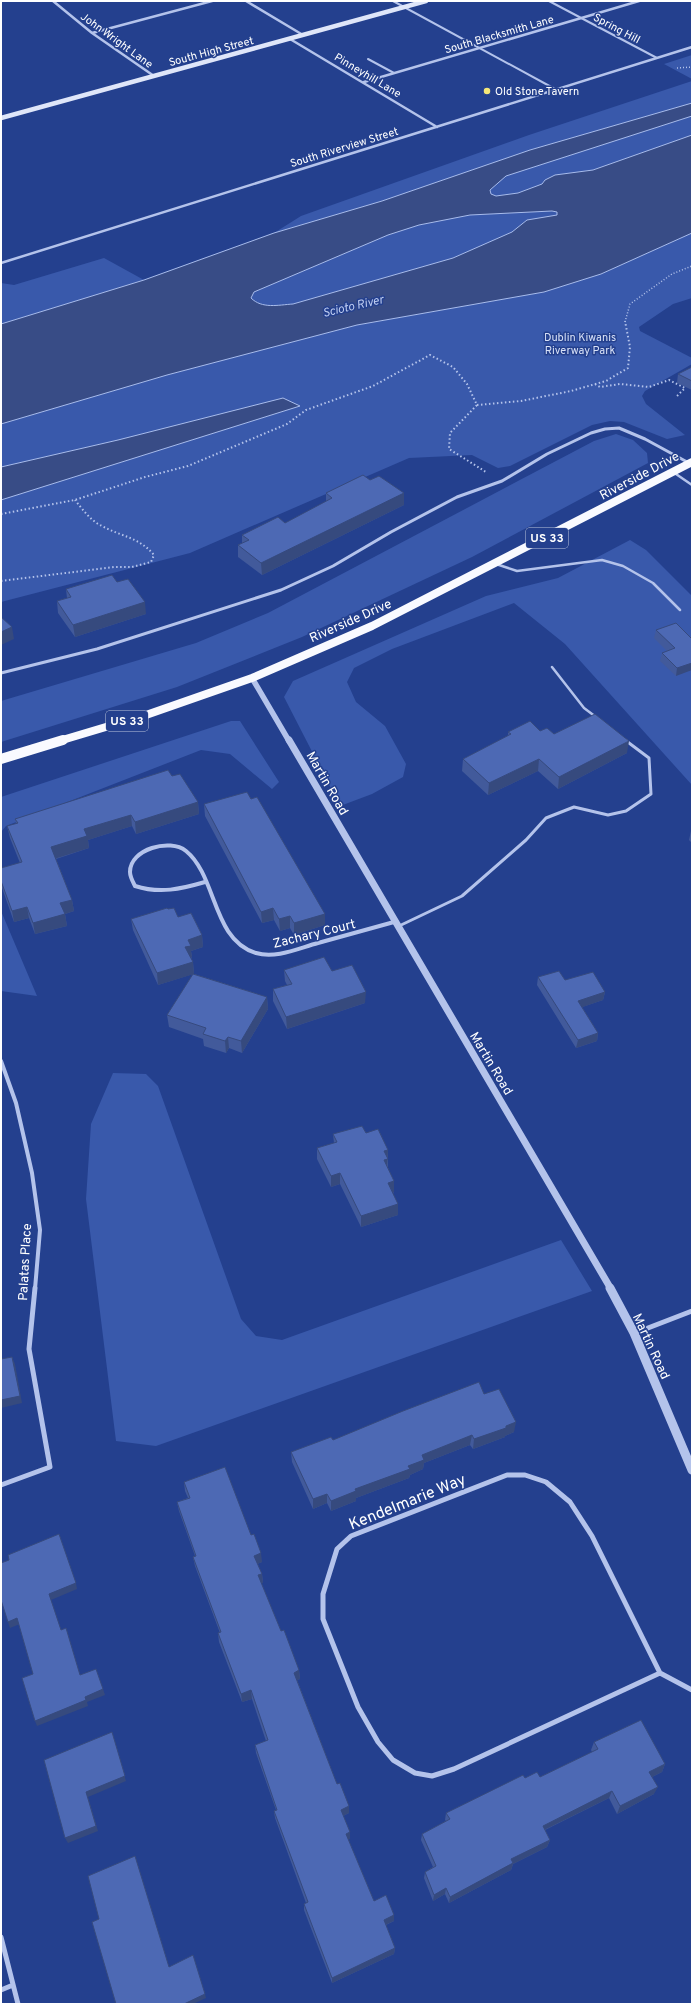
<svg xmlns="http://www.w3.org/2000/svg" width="693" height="2005" font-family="Overpass,sans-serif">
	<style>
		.green { fill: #3959ab }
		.water { fill: #384c86; stroke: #a8bcec; fill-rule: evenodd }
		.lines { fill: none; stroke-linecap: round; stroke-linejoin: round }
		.path-far1 { stroke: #b4c3eb; stroke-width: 1.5; stroke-dasharray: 1 2; stroke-linecap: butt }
		.path { stroke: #b4c3eb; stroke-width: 2; stroke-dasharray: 1.5 2.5; stroke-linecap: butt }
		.service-far2 { stroke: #b4c3eb; stroke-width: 2 }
		.service-far1 { stroke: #b4c3eb; stroke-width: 2.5 }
		.service { stroke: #b4c3eb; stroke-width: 3 }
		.minor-far3 { stroke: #b4c3eb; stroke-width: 2.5 }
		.minor-far2 { stroke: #b4c3eb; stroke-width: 3 }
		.minor-far1 { stroke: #b4c3eb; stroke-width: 4 }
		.minor { stroke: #b4c3eb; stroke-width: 5 }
		.tertiary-far2 { stroke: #b4c3eb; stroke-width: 5.5 }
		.tertiary-far1 { stroke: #b4c3eb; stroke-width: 7 }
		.tertiary { stroke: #b4c3eb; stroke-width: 9 }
		.secondary { stroke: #dfe6f9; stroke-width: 4.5 }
		.primary-far1 { stroke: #f9faff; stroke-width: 8 }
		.primary { stroke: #f9faff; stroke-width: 10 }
		.wall { fill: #425a9b }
		.shaded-wall { fill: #364a7e }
		.building { fill: #4d69b4; stroke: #364a7e }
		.poi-dot { fill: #f5e778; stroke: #24408e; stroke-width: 1.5 }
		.labels { text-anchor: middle; stroke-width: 3; stroke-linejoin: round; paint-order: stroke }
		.far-street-label { font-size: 11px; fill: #fff; stroke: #24408e }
		.far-poi-label { font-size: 11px; fill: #fff; stroke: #24408e; text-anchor: start }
		.far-park-label { font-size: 11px; fill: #d9e2f8; stroke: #24408e }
		.far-water-label { font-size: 12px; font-style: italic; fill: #c0cef2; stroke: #24408e }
		.shield { fill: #24408e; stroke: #bdc6dd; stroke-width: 1 }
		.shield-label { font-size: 12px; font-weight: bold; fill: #fff }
		.street-label { font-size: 13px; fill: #fff; stroke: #24408e }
		.near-street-label { font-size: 16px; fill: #fff; stroke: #24408e }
	</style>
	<rect width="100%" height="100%" fill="#24408e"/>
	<path class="green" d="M692,55V79L664,64Z
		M692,81V103L530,150L382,201L274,233L301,216L529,135Z
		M692,116V135L593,170L555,175L545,180L542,184L518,193L496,196L491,194L490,189L506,176Z
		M552,211L558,212L557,215L527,220L512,232L453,258L293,304C278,305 262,309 251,298L254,292L388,235L419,225L470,215Z
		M692,233V298L673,304L639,327L640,331L692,358V364L645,391L642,396L646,404L685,435L667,439L624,422L610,421L592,425L510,466L498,468L472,455L409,458L190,553L1,602V500L300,406L118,440L1,467V424L167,375L357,325L544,292L601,274Z
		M104,258L144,280L1,324V283L14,285Z
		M616,434L633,440L647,453L648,463L472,557L302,637L177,687L1,742V701L196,643L268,613L594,441Z
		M630,540L646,550L692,596V785L565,644L514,603L392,649L354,668L347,682L356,702L385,726L406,764L403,777L372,794L340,806L284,697L293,681L486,596L558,578Z
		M231,721H240L279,782L272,789L230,754L201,750L6,826L1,832V797Z
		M1,911L37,996L1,991Z
		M113,1073L146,1074L158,1086L241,1319L256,1336L282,1340L561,1240L592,1291L156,1446L116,1441L86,1199L91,1124Z"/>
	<path class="water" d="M692,103V116L506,176L490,190L491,194L496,196L518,193L542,184L545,180L555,175L593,170L692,135V233L601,274L544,292L357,325L167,375L1,424V324L144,280L274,233L382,201L530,150ZM552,211L557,212V215L527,220L512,232L453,258L293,304C278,305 262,309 251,298L254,292L388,235L419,225L470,215Z
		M283,398L300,406L1,500V467L118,440Z"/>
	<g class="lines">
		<path class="path-far1" d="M677,68L692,67
			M625,322L630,304L672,274L692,266"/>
		<path class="path" d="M595,384L600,387L620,384L649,387L669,380L685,388L676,397
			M477,405L521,401L571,391L606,381L628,368L630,347L625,321
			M1,514L75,500L145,477L188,466L287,424L306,410L373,386L430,355L453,367L467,384L477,405L450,433L449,449L486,472
			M1,581L114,567H132L151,562L154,555C139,537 122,537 102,526C91,521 83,510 75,500"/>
		<path class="service-far2" d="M393,1L555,89
			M549,1L657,58
			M368,59L394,73"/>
		<path class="service-far1" d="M673,472L692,485
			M496,564L517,571L602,560L623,566L653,583L680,610
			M552,667L584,708L596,717
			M625,740L627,741"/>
		<path class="service" d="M399,926L462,896L526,840L546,818L574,807L608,815L626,811L651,794L649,758L625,740"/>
		<path class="minor-far3" d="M53,1L92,33L154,76
			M246,1L303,35
			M92,33L212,1
			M290,39L437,127
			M364,82L639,1
			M1,263L692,47"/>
		<path class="minor-far2" d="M1,673L97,649L281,590L333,566L391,532L457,497L502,481L547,454L591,433L605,429L619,428L645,439L689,463"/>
		<path class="minor-far1" d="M205,882C181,889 160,894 135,886C133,882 130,877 130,872C130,849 170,838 186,851C217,876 212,940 256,953C276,959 299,948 318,943C343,936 369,929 394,922
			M1,1061L16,1103L32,1173L40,1230L35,1289"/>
		<path class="minor" d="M635,1333L692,1311
			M507,1475H525L546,1482L570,1502L592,1536L660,1673L454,1769L432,1776L415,1773L393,1760L378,1742L358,1707L323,1619V1594L337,1549L351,1536Z
			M1,1485L50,1467L29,1349L35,1288
			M660,1673L692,1690
			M1,1937L18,2004
			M1,1990L13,1985"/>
		<path class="tertiary-far2" d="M252,678L289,741"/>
		<path class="tertiary-far1" d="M289,740L611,1289"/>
		<path class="tertiary" d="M610,1288L634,1333L692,1470"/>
		<path class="secondary" d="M1,118L426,1"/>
		<path class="primary-far1" d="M59,741L146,715L252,678L372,626L692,462"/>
		<path class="primary" d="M1,759L63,740"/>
	</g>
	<path class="wall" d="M692,367V390L677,383L678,374Z
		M326,493L404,505L262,575L238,557V545L242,543V535L285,523L326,502Z
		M117,582L146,614L75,637L58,613L57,601L67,598L66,589Z
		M656,630L692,639L676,676L660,661L662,653L667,651L654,638Z
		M540,731L554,734L627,753L558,789L538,771L488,795L462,771L463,759L508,736V732Z
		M172,776L198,802L199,814L136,834L132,826L88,840L89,848L56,859L72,900L74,911L65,914L67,926L35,934L29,918L14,922L1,885V868L20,863L10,838L7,826L16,824L15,819Z
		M204,804L325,925L294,935L290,928L280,931L274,920L262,923L205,816Z
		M691,831H692V843L689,840Z
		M168,909L202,935L203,947L191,951L192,957L191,958L193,962L194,974L267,997L268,1009L242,1053L229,1048L226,1053L204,1046L203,1039L169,1027L167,1015L193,974L158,985L133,930L131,919Z
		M284,970L365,1003L287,1029L273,1001V989L287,985L285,981Z
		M538,977L565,980L605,992L603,1000L582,1007L598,1033L597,1041L576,1048L537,985Z
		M366,1133L388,1150V1168L394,1181V1192L393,1193L398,1215L361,1227L340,1184L331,1187L317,1159V1148L334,1143L333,1134Z
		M484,1394L514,1432L505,1436V1437L473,1449L470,1445L424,1463L423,1469L410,1475L409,1478L356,1498V1501L331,1511L327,1503L313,1509L292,1462L291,1452L333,1440Z
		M184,1482L251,1535L262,1562L257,1564L262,1574L263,1583H261L281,1631L299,1670L300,1679L297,1680L337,1784L349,1806V1813L343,1816L350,1839H348L374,1901L394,1921L386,1925L395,1948L394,1954L332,1983L304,1910V1904L306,1903L275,1818L274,1811L276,1810L256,1753L255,1745L266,1741L252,1699L242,1702L219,1642L218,1633H220L195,1566L193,1557L195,1556L179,1511L177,1502L188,1498L185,1491Z
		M594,1742L665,1764L662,1772L652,1777L654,1794L617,1814L609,1798L545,1830L550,1840L547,1847L513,1864L511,1870L449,1903L445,1894L433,1901L424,1878L425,1872L433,1867L421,1840L422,1834L446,1821L445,1820L446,1813L525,1778L540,1777L592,1752L591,1750Z"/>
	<path class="shaded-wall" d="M404,493V505L262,575L261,563Z
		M145,602L146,614L75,637L73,625Z
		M12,627L14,639L1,645V632Z
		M692,663V670L676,676L677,668Z
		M629,741L627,753L558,789L559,777Z
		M539,759L538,771L488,795L489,783Z
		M198,802L199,814L136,834L135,822Z
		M131,815L132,826L88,840L89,848L54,859L51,847L84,829Z
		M72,900L74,911L65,914L67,926L35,934L33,923L60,903Z
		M27,907L29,918L14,922L12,911Z
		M273,908L274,920L262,923L261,912Z
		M325,914V925L294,935V923Z
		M290,916V928L280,931L279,919Z
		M202,935L203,947L191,951L192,957L186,959L185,947L188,940Z
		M193,962L194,974L158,985L157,973Z
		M366,992L365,1003L287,1029L286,1017Z
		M605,992L603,1000L577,1009L578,1001Z
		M267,997L268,1009L242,1053L241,1041Z
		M598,1033L597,1041L576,1048L578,1040Z
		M228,1037L229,1048L226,1053L225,1041Z
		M388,1150L387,1170L384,1171V1151Z
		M340,1173V1184L331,1187V1176Z
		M394,1181V1192L388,1194V1183Z
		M398,1204V1215L361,1227V1216Z
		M12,1357L15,1364L22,1403L1,1408V1400Z
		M516,1422L514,1432L505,1436V1437L473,1449L474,1439Z
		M472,1435L470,1445L424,1463L423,1469L410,1475L409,1478L356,1498V1501L331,1511V1501L355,1489L408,1466L422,1455Z
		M327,1494V1503L313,1509V1499Z
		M261,1553L262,1562L255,1565L254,1556Z
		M262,1574L263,1583L259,1584L258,1575Z
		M76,1583L77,1589L51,1600L49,1594Z
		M17,1618L20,1624L10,1628L8,1622Z
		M299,1670L300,1679L295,1681L294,1673Z
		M103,1689L105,1695L87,1702L88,1706L37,1726L35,1721L85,1697Z
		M251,1690L252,1699L242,1702L241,1694Z
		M112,1732L126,1781L88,1797L98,1831L68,1843L65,1838Z
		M665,1764L662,1772L646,1780L649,1772Z
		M658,1787L654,1794L617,1814L620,1806Z
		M612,1791L609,1798L540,1832L543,1826Z
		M349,1806V1813L341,1817V1810Z
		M350,1832V1839L346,1840V1834Z
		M550,1840L547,1847L513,1864L511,1870L449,1903L450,1897L511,1859Z
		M446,1888L445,1894L433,1901L434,1895Z
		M394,1915V1921L383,1926L384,1920Z
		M395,1948L394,1954L332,1983V1978Z
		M205,1994L206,1998L193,2004H184Z"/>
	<path class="building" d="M692,367V381L678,374Z
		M363,475L370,480L379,476L404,493L261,563L238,545L249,540L242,535L278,517L285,523L332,498L326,493Z
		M112,575L117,582L128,579L145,602L73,625L57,601L71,597L66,589Z
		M1,617L12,627L1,632Z
		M676,623L692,639V663L677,668L662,653L675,648L656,630Z
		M595,714L629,741L559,777L539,759L489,783L463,759L511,734L508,732L530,721L540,731L547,728L554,734Z
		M168,770L172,776L180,774L198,802L135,822L131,815L84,829L87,836L51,847L72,900L60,903L65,914L33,923L27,907L12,911L1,881V868L22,862L7,826L18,823L15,819Z
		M247,792L251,799L257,797L325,914L294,923L290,916L279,919L273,908L261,912L204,804Z
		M167,908L168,909L174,908L178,917L191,913L202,935L188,940L191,946L185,947L193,962L157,973L131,919Z
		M324,957L332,971L352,965L366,992L286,1017L273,989L292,984L284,970Z
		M559,971L565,980L593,972L605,992L578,1001L598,1033L578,1040L538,977Z
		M193,974L267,997L241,1041L228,1037L225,1041L203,1034L206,1028L167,1015Z
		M362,1126L366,1133L378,1129L388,1150L384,1151L388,1159L384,1160L394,1181L388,1183L398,1204L361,1216L340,1173L331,1176L317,1148L337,1142L333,1134Z
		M12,1357L20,1396L1,1400V1359Z
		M479,1382L484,1394L499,1389L516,1422L506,1426V1428L474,1439L472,1435L422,1455L424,1460L408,1466L410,1469L355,1489L356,1491L331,1501L327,1494L313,1499L291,1452L331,1437L333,1440L403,1411Z
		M225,1467L251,1535L254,1534L261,1553L254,1556L262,1574L258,1575L281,1631L284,1630L299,1670L294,1673L337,1784L340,1783L349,1806L341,1810L350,1832L346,1834L374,1901L386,1895L394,1915L384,1920L395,1948L332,1978L304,1904L308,1902L274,1811L277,1810L255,1745L268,1740L251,1690L241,1694L218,1633L221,1632L193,1557L196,1556L177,1502L190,1498L184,1482Z
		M59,1534L76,1583L49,1594L61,1630L66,1628L80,1675L96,1669L103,1689L85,1697L86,1700L35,1721L22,1678L33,1674L17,1618L8,1622L1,1600V1563L9,1560L8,1555Z
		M641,1720L665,1764L649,1772L658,1787L620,1806L612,1791L543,1826L550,1840L511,1859L513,1863L450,1897L446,1888L434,1895L425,1872L436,1866L422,1834L450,1819L446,1813L523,1775L525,1778L537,1772L540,1777L598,1749L594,1742Z
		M112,1732L125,1776L86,1792L96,1826L65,1838L44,1760Z
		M135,1856L169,1967L193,1955L205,1994L184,2004H116L92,1922L99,1919L88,1876Z"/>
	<circle class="poi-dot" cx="487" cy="91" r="4"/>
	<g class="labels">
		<g class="far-street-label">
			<text transform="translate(617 28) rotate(28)" y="4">Spring Hill</text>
			<text transform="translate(499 34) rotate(-16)" y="4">South Blacksmith Lane</text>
			<text transform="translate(117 40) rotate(36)" y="4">John Wright Lane</text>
			<text transform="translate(211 51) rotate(-15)" y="4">South High Street</text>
			<text transform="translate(368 75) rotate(31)" y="4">Pinneyhill Lane</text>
			<text transform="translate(344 147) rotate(-17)" y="4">South Riverview Street</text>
		</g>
		<g class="far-poi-label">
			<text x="495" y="95">Old Stone Tavern</text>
		</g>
		<g class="far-park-label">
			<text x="580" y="341">Dublin Kiwanis<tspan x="580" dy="13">Riverway Park</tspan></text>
		</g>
		<g class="far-water-label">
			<text transform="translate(353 306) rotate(-13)" y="4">Scioto River</text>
		</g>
		<g class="shield">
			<rect x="526" y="528" width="42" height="20" rx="3"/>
			<rect x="106" y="711" width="42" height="20" rx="3"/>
		</g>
		<g class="shield-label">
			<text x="547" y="542">US 33</text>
			<text x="127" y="725">US 33</text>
		</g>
		<g class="street-label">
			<text transform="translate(639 475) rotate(-28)" y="5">Riverside Drive</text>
			<text transform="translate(350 620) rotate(-24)" y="5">Riverside Drive</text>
			<text transform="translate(328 783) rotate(60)" y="5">Martin Road</text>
			<text transform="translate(314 933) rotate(-14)" y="5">Zachary Court</text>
			<text transform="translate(492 1063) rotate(59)" y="5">Martin Road</text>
			<text transform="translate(24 1262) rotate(-87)" y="5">Palatas Place</text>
			<text transform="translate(652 1346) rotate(65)" y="5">Martin Road</text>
		</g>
		<g class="near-street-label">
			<text transform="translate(407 1501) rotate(-22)" y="6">Kendelmarie Way</text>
		</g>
	</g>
	<rect width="693" height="2005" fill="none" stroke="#ffffff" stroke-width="4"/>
</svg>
